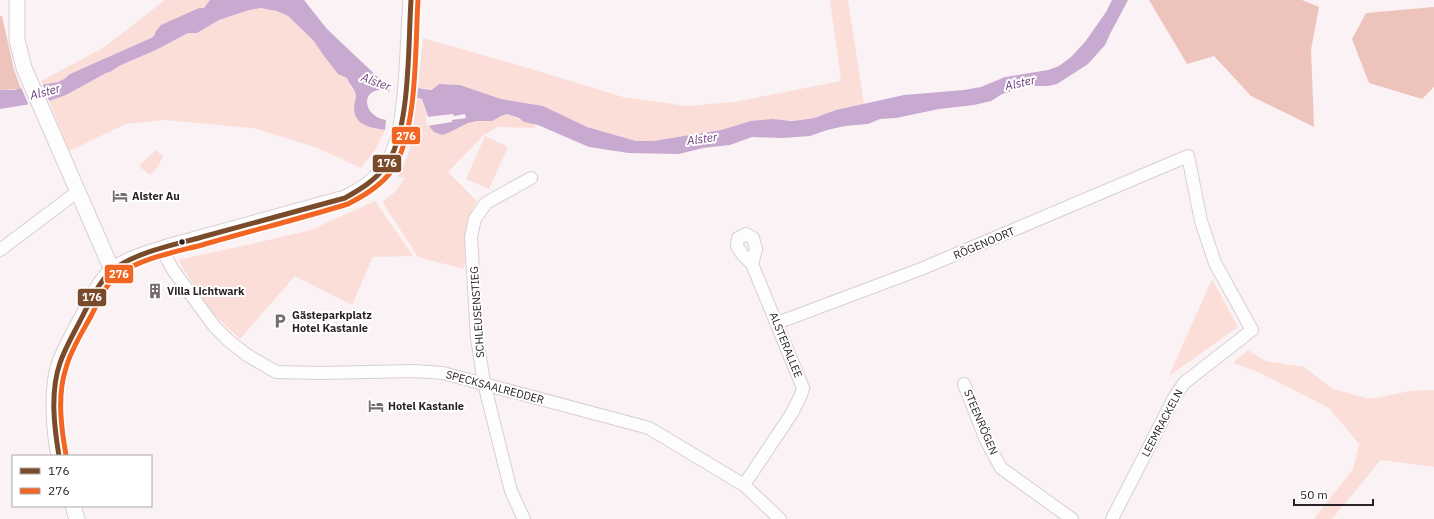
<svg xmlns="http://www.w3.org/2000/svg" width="1434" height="519" font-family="'IBM Plex Sans',sans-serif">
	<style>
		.green { fill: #fcded8 }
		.forest { fill: #eec3bb }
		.water { fill: #c8a9d0 }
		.pier { fill: #faf2f5 }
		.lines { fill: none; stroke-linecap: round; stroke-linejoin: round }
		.minor-casing { stroke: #d7cfd2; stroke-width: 14 }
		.tertiary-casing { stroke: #d7cfd2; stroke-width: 17 }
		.minor { stroke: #fefdfe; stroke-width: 12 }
		.tertiary { stroke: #fefdfe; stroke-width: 15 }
		.bus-1-casing { stroke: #fff; stroke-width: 8 }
		.bus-2-casing { stroke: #fff; stroke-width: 8 }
		.bus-1 { stroke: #7a4b2a; stroke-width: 5 }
		.bus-2 { stroke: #f26522; stroke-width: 5 }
		.bus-dot { fill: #2a2225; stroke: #fff; stroke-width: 1.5 }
		.labels { text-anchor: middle; stroke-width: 4; stroke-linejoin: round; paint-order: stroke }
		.poi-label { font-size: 11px; font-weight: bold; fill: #2a2225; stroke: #fff; text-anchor: start }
		.street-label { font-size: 11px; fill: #2a2225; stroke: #fff }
		.water-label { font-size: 12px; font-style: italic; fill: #6c3a7d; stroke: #fff }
		.line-badge { stroke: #fff; stroke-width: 1.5 }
		.badge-label { font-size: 11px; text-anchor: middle; font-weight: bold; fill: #fff }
	</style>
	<rect width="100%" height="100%" fill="#faf2f5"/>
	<path class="green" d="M165,0H210V2L204,8H199L151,38L70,74C62,82 54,84 42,84L41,81L103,48Z
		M830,0H848L864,104L836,110L814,118L801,120L751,121L721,130L708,132L653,141H636L587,127L543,106L501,99L460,85L439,84L433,89L418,88L423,38L521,66L623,97L687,106L734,102L841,81Z
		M261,8C266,9 272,9 277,11C290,15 304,29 313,39C325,54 330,69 347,78L350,86L355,91L354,110L363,125L385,130L376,149L361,168L318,148L253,128L164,120L126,124L69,151L49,101L66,95L106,73L110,72L121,65L156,50L188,33H197L219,20L249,10Z
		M417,98L422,99L428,116L429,126L448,133L467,123L477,121H492L501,116L507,114L535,125V128L497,127L483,136L448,172L477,201C465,219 467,241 465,263L463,269L418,257L383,203L384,200L395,192L405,178L398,177L409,152L413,133Z
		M485,136L508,147L489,189L466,179Z
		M156,150L163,156L159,165L150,175L139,166Z
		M375,201L413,256L373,257L352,305L295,276L240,339L209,310L178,260L260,242L311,230Z
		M1212,279L1238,327L1169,376Z
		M1248,350L1265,361L1304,367L1333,389L1370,399L1410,391L1434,390V467L1381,460L1332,519H1314L1353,469L1359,444L1329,408L1258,372L1233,363Z"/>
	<path class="forest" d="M1149,0H1302L1319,7L1311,50L1314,127L1251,96L1214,56L1187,64Z
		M1434,7V87L1422,99L1369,83L1352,39L1366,13Z
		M0,16H2L14,70L21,89L0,90Z"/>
	<path class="water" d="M210,0H304L327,29L384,83L431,90L433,89L439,84L460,85L501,99L543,106L587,127L636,141H653L721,130L751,121L772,119L791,121L801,120L814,118L836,110L904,95L964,90L981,87L1005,77L1048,70L1059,66L1071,57L1085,42L1106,12L1112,0H1128L1110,34L1105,45L1088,64L1057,84L1048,86H1026L1002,94L991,101L974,105L939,109L896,118L880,119L868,124L845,126L827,130L810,136L782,138L752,137L730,145L703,148L679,154L629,153L589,147L538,125L524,122L519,118L507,114L501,116L492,121H477L468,123L448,133L442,135L434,132L429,126L428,116L422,99L382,90C361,89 362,116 386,120L385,130C371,127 355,127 354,108C354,103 357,97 355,92C353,87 349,84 347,78L338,74L324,56L313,40L288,16L277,11L261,8L249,10L219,20L197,33H188L156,50L121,65L110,72L106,73L66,95L49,101L0,109V90H13L58,82L64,79L70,74L151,38L154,36L156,31L161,25L199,8H204Z"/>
	<path class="pier" d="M390,82L418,86L417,100L389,94Z
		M42,83L50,103L29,106L21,87Z
		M453,114L454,116L465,114L466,118L452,120V122L427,126L426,117Z"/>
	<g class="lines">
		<g class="minor-casing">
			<path id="minor" d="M167,247V259L173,270L214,326L229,341L247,355L276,372L320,373L414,371L443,373L649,428L744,485L780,519
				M0,250L77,192
				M777,323L921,269L1188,156L1201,221L1215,263L1252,330L1184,383L1174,398L1112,519
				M964,384L986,440L1001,468L1072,519
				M744,485L792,413L801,395L803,388L752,264L756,249L753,238L746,234L738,238L737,246L742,254L752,264
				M524,519L511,491L484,383L477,338L471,237L475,219L486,203L531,178"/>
		</g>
		<g class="tertiary-casing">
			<path id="tertiary" d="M17,0V40L24,68L112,270
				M59,456C54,432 51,388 59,365C65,347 76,329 85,312C92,298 100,279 114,269C129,258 149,253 167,247L345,198C398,174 401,137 406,85C408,57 409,28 411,0
				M73,506L77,519"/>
		</g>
		<use href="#minor" class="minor"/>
		<use href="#tertiary" class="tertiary"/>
		<g class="bus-1-casing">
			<path id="bus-1" d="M59,456C54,426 50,392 60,363C66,345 77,328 85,311C93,296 100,280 114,269C137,252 174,245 202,237C250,224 297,211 345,198C361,189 374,181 385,167C411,133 408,43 411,0"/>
		</g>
		<g class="bus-2-casing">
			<path id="bus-2" d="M66,455C61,427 57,395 66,368C71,349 82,333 91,316C99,301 105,284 119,274C142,258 175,252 202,245C250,231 299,219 348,204C365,195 382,185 393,169C418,129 415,48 418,0"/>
		</g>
		<use href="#bus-1" class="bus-1"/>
		<use href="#bus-2" class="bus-2"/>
	</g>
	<defs>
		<g id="hotel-bare" transform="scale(1.2)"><path d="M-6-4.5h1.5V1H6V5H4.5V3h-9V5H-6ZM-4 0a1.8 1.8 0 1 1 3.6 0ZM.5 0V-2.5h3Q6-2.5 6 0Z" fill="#736b6e" stroke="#fff" stroke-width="2.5" paint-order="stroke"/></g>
		<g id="building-bare" transform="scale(1.2)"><path d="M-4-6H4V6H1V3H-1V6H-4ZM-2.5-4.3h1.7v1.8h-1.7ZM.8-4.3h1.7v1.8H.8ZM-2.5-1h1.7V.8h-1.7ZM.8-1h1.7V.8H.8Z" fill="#736b6e" stroke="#fff" stroke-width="2.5" paint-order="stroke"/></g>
		<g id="parking-bare" transform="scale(1.2)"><path d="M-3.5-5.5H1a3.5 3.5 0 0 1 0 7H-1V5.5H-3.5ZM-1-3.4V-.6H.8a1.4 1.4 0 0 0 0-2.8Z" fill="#736b6e" stroke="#fff" stroke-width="2.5" paint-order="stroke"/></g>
	</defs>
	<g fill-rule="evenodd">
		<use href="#hotel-bare" x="120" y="196"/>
		<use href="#building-bare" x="155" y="291"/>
		<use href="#parking-bare" x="280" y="321"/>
		<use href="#hotel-bare" x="376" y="406"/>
	</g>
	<circle class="bus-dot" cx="182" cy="242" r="3.5"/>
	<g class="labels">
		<g class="poi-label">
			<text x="132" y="200">Alster Au</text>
			<text x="167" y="295">Villa Lichtwark</text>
			<text x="292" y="319">Gästeparkplatz<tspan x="292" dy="13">Hotel Kastanie</tspan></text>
			<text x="388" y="410">Hotel Kastanie</text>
		</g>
		<g class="street-label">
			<text transform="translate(984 243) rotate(-23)" y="4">RÖGENOORT</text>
			<text transform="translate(477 312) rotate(-94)" y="4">SCHLEUSENSTIEG</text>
			<text transform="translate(786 345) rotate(68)" y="4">ALSTERALLEE</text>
			<text transform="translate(495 387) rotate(15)" y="4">SPECKSAALREDDER</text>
			<text transform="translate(981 422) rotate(67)" y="4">STEENRÖGEN</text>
			<text transform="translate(1162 423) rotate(-62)" y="4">LEEMRACKELN</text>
		</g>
		<g class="water-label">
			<text transform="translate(376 82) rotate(20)" y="4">Alster</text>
			<text transform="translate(1020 83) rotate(-13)" y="4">Alster</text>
			<text transform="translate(45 92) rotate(-15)" y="4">Alster</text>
			<text transform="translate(702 139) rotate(-8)" y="4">Alster</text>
		</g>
	</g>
	<g class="line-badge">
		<rect x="391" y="126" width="30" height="19" rx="4" fill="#f26522"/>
		<rect x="372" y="154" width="30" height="19" rx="4" fill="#7a4b2a"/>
		<rect x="104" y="264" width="30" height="20" rx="4" fill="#f26522"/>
		<rect x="77" y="288" width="30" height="19" rx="4" fill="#7a4b2a"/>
	</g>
	<g class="badge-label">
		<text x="406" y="140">276</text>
		<text x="387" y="167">176</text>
		<text x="119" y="278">276</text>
		<text x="92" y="301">176</text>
	</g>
	<rect x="12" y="455" width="140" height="52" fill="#ffffff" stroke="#aaa7a8"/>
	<rect x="20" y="468" width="20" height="6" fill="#7a4b2a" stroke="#aaa7a8"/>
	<text x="48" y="475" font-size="12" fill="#2a2225">176</text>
	<rect x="20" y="488" width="20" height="6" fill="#f26522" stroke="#aaa7a8"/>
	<text x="48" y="495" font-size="12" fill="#2a2225">276</text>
	<path d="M1294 499v6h79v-6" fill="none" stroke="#2a2225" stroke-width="2"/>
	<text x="1300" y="499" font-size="12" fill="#2a2225" stroke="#ffffff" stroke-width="3" paint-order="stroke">50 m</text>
</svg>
